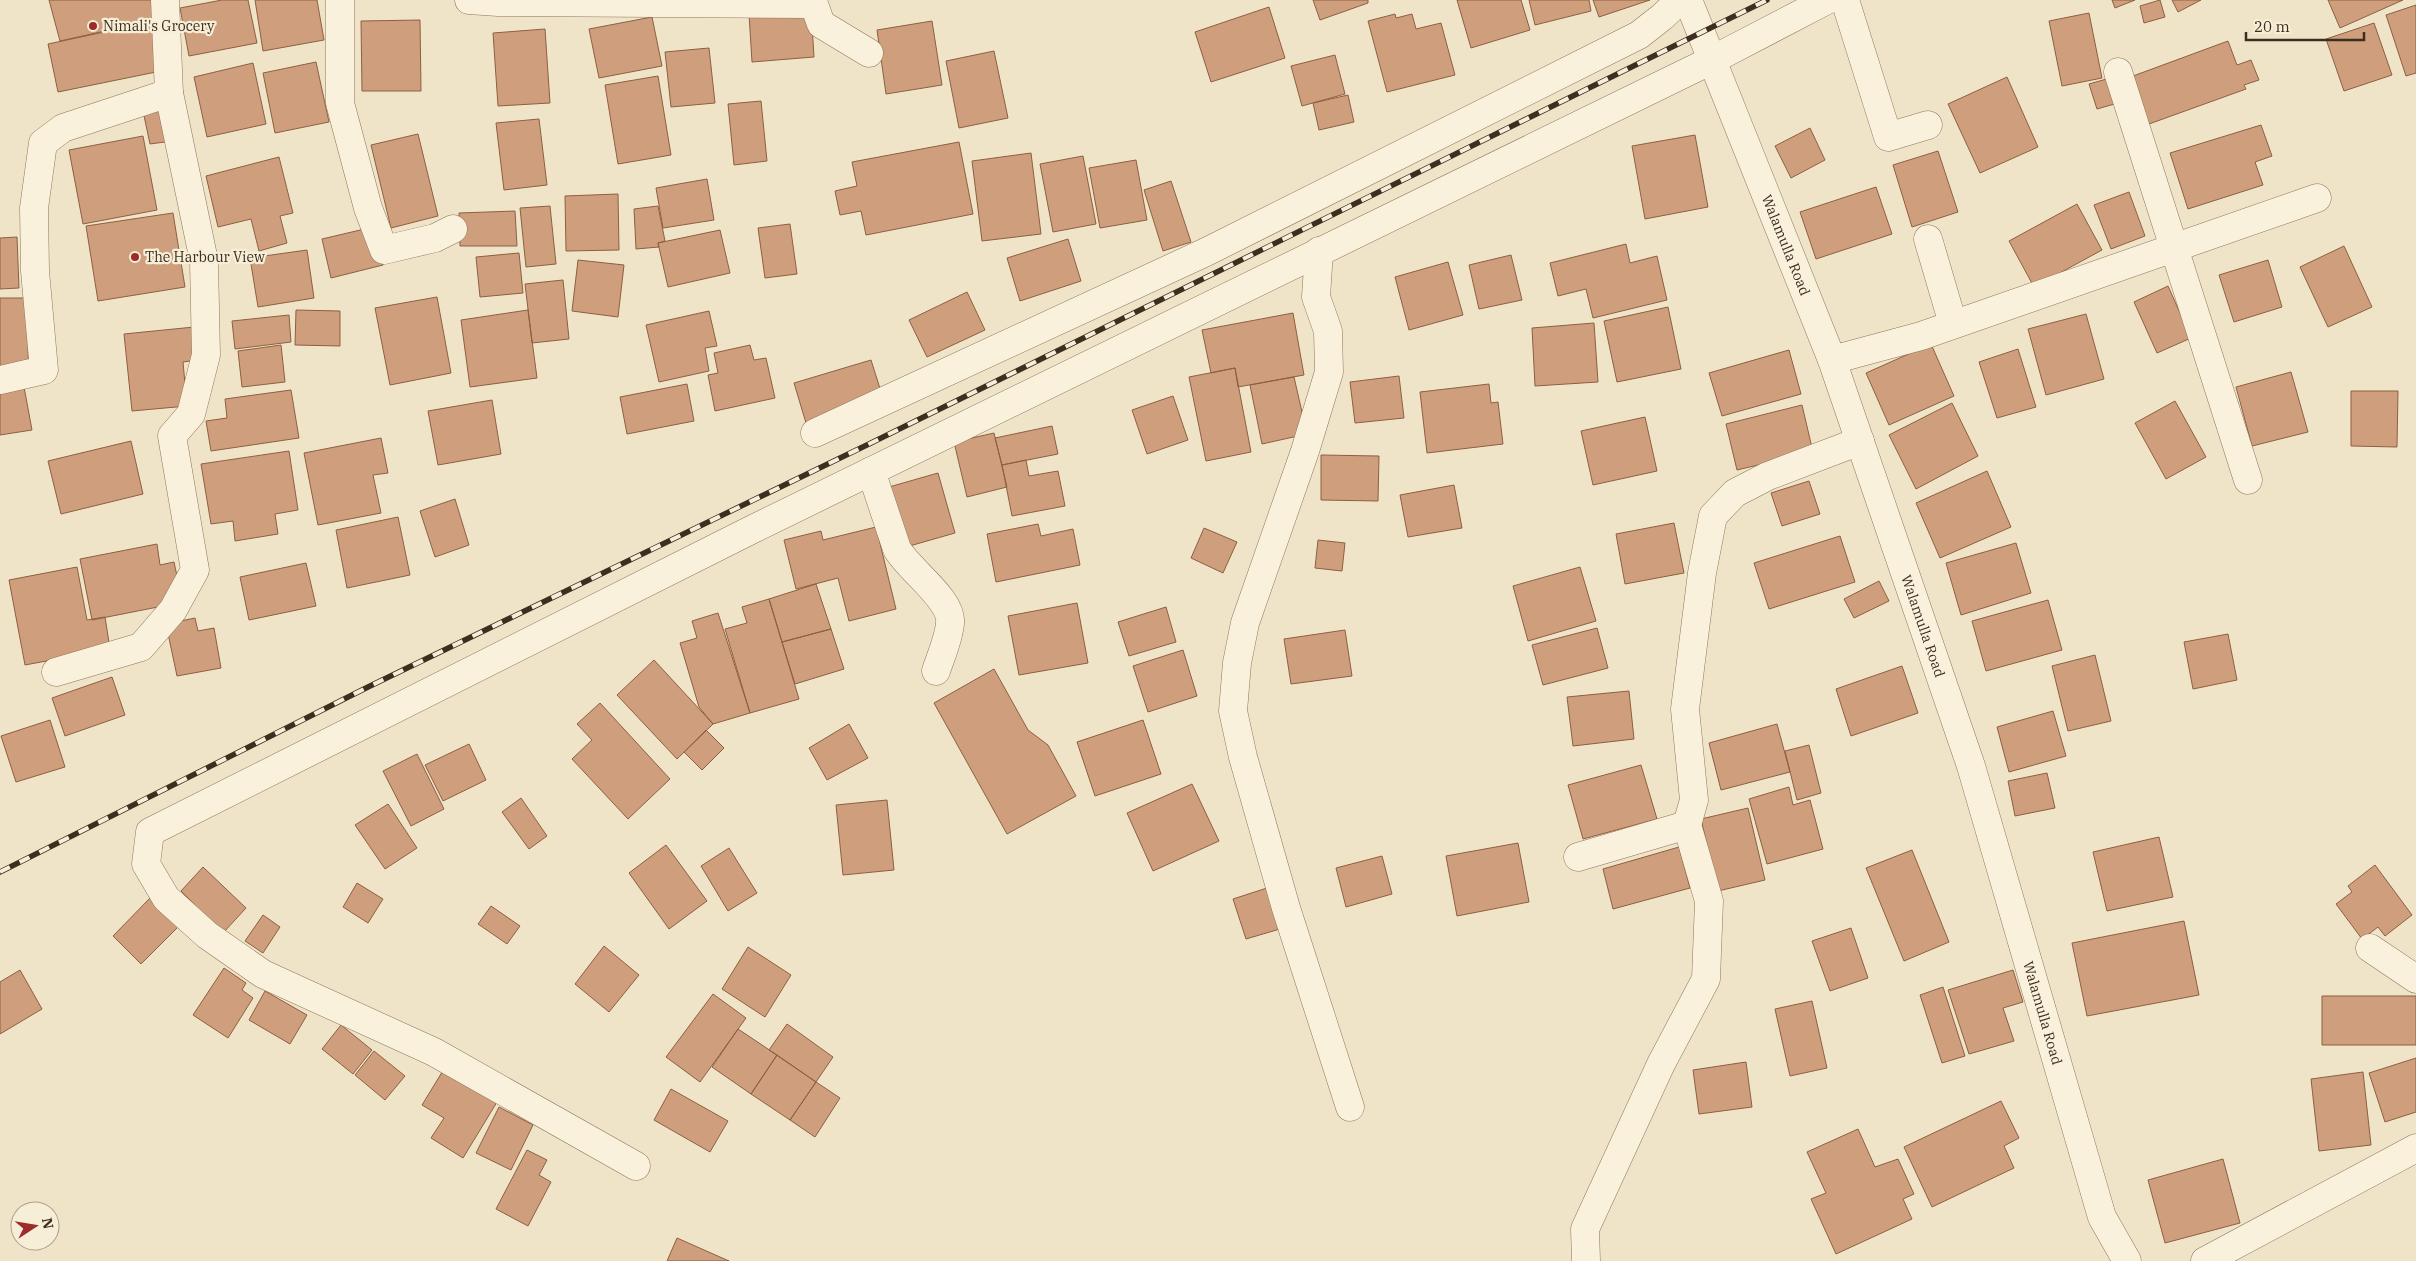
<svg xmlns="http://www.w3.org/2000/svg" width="2416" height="1261" font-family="'IBM Plex Serif',serif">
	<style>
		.building { fill: #cf9f7d; stroke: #8d5f41 }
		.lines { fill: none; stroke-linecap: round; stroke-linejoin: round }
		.minor-casing { stroke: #8d765c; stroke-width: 29 }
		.minor { stroke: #faf1dc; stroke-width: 28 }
		.rail-casing { stroke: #3d2e20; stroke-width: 5.5 }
		.rail { stroke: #f7eed8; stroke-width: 4; stroke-dasharray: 11; stroke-linecap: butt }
		.poi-dot { fill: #9e2a2b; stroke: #f7eed8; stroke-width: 2 }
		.labels { text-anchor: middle; stroke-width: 4.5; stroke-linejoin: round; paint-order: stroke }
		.poi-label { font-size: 14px; fill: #3d2e20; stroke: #f7eed8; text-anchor: start }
		.street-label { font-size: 14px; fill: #3d2e20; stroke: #f7eed8 }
	</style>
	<rect width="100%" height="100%" fill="#f0e4c8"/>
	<path class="building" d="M49,0H159L163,18L60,41Z
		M222,0H248L257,43L189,56L180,8Z
		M255,0H317L324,40L263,51Z
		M1313,0H1368V3L1320,20Z
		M1457,0H1521L1530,30L1471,48Z
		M1529,0H1589L1591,11L1535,25Z
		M1593,0H1650L1599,17Z
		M2112,0H2135L2115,8Z
		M2160,0L2165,17L2144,23L2140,6Z
		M2172,0H2201L2178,12Z
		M2328,0H2403L2340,28Z
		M2416,5V73L2406,76L2386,15Z
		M1269,7L1285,58L1211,82L1195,32Z
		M811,9L814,57L752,62L749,14Z
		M2089,13L2102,78L2062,86L2049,21Z
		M1395,14L1396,18L1412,14L1416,29L1441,23L1455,75L1387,92L1368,21Z
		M652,17L662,66L599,78L589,29Z
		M420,20L421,91H362L361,21Z
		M932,21L942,85L886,94L877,30Z
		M151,22L161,71L58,92L48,44Z
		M2374,23L2392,75L2344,91L2326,39Z
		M545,29L550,103L498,106L493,33Z
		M2228,41L2237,65L2251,60L2259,80L2244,85L2246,89L2149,124L2133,76Z
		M709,48L715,103L671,107L665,52Z
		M994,51L1008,118L959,128L946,61Z
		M1335,55L1345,94L1302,106L1291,66Z
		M316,62L329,122L275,133L263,73Z
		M253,63L266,124L207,137L194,77Z
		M658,76L671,155L618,164L605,85Z
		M2007,77L2038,147L1980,173L1948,104Z
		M2110,78L2118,103L2097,109L2089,84Z
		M1348,95L1354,122L1319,130L1313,103Z
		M761,101L767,161L734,165L728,104Z
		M166,107L172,141L150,144L143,111Z
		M539,119L547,185L504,190L496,123Z
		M2261,125L2272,156L2255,162L2263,185L2188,209L2170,153Z
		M1810,128L1825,160L1791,178L1775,146Z
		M418,134L438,216L391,228L371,145Z
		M1695,135L1708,207L1645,219L1632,146Z
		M143,136L157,210L83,224L69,150Z
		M959,142L973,214L866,235L861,211L840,215L835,191L857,186L852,162Z
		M1938,151L1958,212L1912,227L1893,165Z
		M1031,153L1041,234L982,241L972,161Z
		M1083,156L1096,224L1053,232L1040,164Z
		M279,157L293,213L280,216L287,243L259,251L251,219L218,227L206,176Z
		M1136,160L1147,220L1100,228L1089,168Z
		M707,179L714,220L663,228L656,188Z
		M1171,181L1191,242L1163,251L1144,190Z
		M1876,187L1892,234L1816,259L1800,212Z
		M2129,192L2145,236L2111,249L2094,205Z
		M618,194L619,250L566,251L565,196Z
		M2077,204L2102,250L2034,287L2009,241Z
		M550,206L556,264L526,267L520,208Z
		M658,206L665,241L658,243L659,247L636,249L634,209Z
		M515,211L517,246H460L459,213Z
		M173,213L185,287L98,301L86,226Z
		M790,224L797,274L765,278L758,228Z
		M373,227L383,265L331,278L322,239Z
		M720,230L730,273L668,287L658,243Z
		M17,237L19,288L0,289V238Z
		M1068,239L1081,281L1020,301L1007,258Z
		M1626,244L1630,263L1657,256L1667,300L1593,318L1586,289L1558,296L1550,263Z
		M2344,246L2372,307L2328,327L2300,267Z
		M307,250L314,298L258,307L250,258Z
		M519,253L523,293L480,297L476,257Z
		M1511,255L1522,300L1479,309L1469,265Z
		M578,260L624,265L618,317L572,311Z
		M2268,260L2282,307L2234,322L2219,275Z
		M1448,262L1463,315L1409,330L1395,277Z
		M563,280L569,339L532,343L525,284Z
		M2168,286L2191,338L2157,353L2134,302Z
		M967,292L985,330L927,357L909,320Z
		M437,297L451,373L390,385L375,308Z
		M0,298H29L28,371H0Z
		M1668,307L1681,369L1617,382L1604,321Z
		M296,310L340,311V346L295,345Z
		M528,310L537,378L470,387L461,320Z
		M709,311L717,346L705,348L709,371L659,382L646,325Z
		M1293,313L1304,375L1238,387L1235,368L1211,373L1202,330Z
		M2086,314L2104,379L2046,395L2028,329Z
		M289,315L291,342L235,349L232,321Z
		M1594,323L1598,382L1535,386L1532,328Z
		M194,327L197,360L183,362L187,406L132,411L124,334Z
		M1931,344L1954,396L1889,425L1866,373Z
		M281,345L285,382L242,387L238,351Z
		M750,345L754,360L766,358L775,398L715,411L708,375L718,373L714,353Z
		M2018,349L2036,407L1997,418L1979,362Z
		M1789,350L1801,394L1722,416L1709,373Z
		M871,360L883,398L806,423L794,383Z
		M1235,368L1251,452L1206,461L1189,377Z
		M2291,372L2308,432L2252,446L2236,387Z
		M1399,376L1404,418L1355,423L1350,382Z
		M1294,377L1307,434L1262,444L1250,385Z
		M687,384L694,421L627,434L620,397Z
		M1489,384L1491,403L1498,402L1503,444L1427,453L1420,392Z
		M24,387L32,430L0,435V391Z
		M291,390L299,438L211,451L206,421L227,418L225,399Z
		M2351,391H2398L2397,447L2351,446Z
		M1173,396L1188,440L1147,454L1132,410Z
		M492,400L501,454L438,465L428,411Z
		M2175,401L2206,457L2166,479L2135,423Z
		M1952,403L1978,456L1916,489L1889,435Z
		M1802,405L1813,452L1737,470L1726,424Z
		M1645,417L1657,471L1593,485L1581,431Z
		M1052,426L1058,454L1002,465L995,438Z
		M994,433L1007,487L967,497L954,442Z
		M381,438L388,473L373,475L381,513L318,525L304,453Z
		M131,441L143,494L61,514L48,461Z
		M289,451L298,510L275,514L278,534L235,541L233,521L211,524L201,464Z
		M1321,455L1379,456L1378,501L1321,500Z
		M1026,460L1029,476L1058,471L1065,506L1012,516L1002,465Z
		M1987,471L2011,527L1940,558L1916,503Z
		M938,473L955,533L906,547L889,487Z
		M1809,481L1820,514L1782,526L1771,493Z
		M1454,485L1462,528L1408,537L1400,495Z
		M455,499L469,545L435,557L420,511Z
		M398,517L410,575L347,588L336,530Z
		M1674,523L1684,573L1625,584L1616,534Z
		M1038,524L1041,536L1073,529L1080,565L996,582L987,534Z
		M876,527L896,609L849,621L838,578L796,589L784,540L821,531L823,540Z
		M1204,528L1237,542L1223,573L1191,558Z
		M1840,536L1855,582L1769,609L1754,563Z
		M1318,540L1345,543L1342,571L1315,568Z
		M2016,543L2031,593L1961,615L1946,563Z
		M157,544L160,565L174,562L180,590L166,593L168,605L92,620L80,559Z
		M306,563L316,606L249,620L240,577Z
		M77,567L87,620L105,617L110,649L25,665L9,580Z
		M1580,567L1596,621L1528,641L1513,586Z
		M1879,581L1889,601L1854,618L1844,599Z
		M816,584L831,629L782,642L769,599Z
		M769,599L799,699L750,713L725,629L747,623L742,607Z
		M2048,600L2062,650L1986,671L1972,621Z
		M1077,603L1088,663L1019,675L1008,616Z
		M1166,607L1176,642L1129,656L1118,622Z
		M718,613L750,713L713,724L699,707L680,643L697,638L692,621Z
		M195,618L198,631L214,628L221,668L177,676L166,624Z
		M1597,628L1608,668L1543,685L1532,645Z
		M831,629L844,669L795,684L782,642Z
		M1345,630L1352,676L1291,684L1284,639Z
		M2228,634L2237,680L2193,689L2184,642Z
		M1183,650L1197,696L1148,712L1133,666Z
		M2095,655L2111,721L2068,731L2052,666Z
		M654,660L713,724L677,759L617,695Z
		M1902,666L1918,713L1851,736L1836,689Z
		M994,669L1028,730L1048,745L1076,796L1007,834L934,703Z
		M112,677L125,715L65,736L52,698Z
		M1629,691L1634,739L1573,746L1567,697Z
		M600,703L670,779L628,819L572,759L592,740L577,724Z
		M2053,711L2066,756L2009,772L1997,727Z
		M50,720L65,767L16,782L1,736Z
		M1143,720L1161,774L1095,796L1077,742Z
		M849,724L868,758L827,780L809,748Z
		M1777,724L1790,772L1721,790L1709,743Z
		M706,730L724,748L702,770L684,752Z
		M469,744L486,780L443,801L425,765Z
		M1809,745L1821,793L1797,800L1785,751Z
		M417,754L444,809L411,826L383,771Z
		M1641,765L1657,819L1583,839L1568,785Z
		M2047,773L2055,808L2015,816L2008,781Z
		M1192,784L1219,841L1153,871L1127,813Z
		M1789,787L1793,805L1810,800L1823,849L1767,864L1749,799Z
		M521,798L547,836L529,849L502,812Z
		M887,800L894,870L843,875L836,805Z
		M388,804L417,848L385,869L355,825Z
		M1748,808L1765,880L1718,891L1701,819Z
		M2159,837L2173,897L2107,911L2093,852Z
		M1518,843L1529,902L1457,916L1446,856Z
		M666,845L707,901L669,929L629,873Z
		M1679,847L1690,888L1613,909L1603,869Z
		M729,848L757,893L728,911L701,866Z
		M1912,850L1949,942L1904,961L1866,868Z
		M1382,856L1392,894L1346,907L1336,868Z
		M2375,865L2412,915L2385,936L2378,927L2362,939L2336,904L2352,892L2348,886Z
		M203,867L246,908L223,933L181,891Z
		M357,883L383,899L368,923L343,907Z
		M1267,888L1280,929L1246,939L1233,899Z
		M151,897L180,925L141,964L113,936Z
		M491,906L520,926L507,944L478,924Z
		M263,915L280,927L263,953L245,941Z
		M2184,921L2199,995L2087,1016L2072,943Z
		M1851,928L1868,978L1830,991L1812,941Z
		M604,946L639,975L609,1012L575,984Z
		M748,947L791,975L765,1017L722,989Z
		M224,968L246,983L242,990L253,998L228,1038L193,1015Z
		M20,970L42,1009L0,1034V982Z
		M2013,970L2023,1002L2003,1008L2014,1041L1969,1054L1948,990Z
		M1943,987L1965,1056L1942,1063L1920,995Z
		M265,991L307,1015L290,1044L249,1020Z
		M713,994L746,1018L700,1082L666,1057Z
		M2322,996H2416V1045H2322Z
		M1812,1001L1827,1068L1790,1076L1775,1009Z
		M787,1024L833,1057L816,1082L769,1050Z
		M341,1025L372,1050L353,1074L322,1049Z
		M738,1029L777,1055L751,1094L712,1067Z
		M374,1051L405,1076L385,1100L355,1075Z
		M777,1055L816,1082L790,1120L751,1094Z
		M2416,1058V1112L2385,1122L2369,1073Z
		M1746,1062L1752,1107L1699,1114L1693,1070Z
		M444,1069L497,1102L463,1158L431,1138L444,1118L422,1105Z
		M2363,1072L2371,1145L2319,1151L2311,1079Z
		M816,1082L840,1098L815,1137L790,1120Z
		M671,1089L728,1121L710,1152L654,1120Z
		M2001,1101L2019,1138L2004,1146L2014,1168L1932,1207L1904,1147Z
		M499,1107L533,1125L511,1170L476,1153Z
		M1858,1129L1875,1167L1898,1159L1914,1194L1903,1199L1912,1219L1836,1254L1811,1199L1826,1193L1807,1152Z
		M527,1150L547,1160L539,1175L551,1182L528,1226L496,1209Z
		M2223,1159L2240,1223L2165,1243L2148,1180Z
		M677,1238L729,1261H667Z"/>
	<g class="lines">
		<g class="minor-casing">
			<g id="minor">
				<path d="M340,0V103L368,208L384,250L435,238L453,229"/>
				<path d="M469,0L498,2L814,4L821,24L869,53"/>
				<path id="s1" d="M1688,0L1832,360L1971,766L2102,1217L2127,1261"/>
				<path d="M1845,0L1888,137L1928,125"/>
				<path d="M2118,72L2248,480"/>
				<path d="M1928,239L1953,324"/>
				<path d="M1319,251L1316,297L1328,331L1329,372L1305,451L1245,623L1237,663L1233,711L1243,757L1286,908L1350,1107"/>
				<path d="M1832,360L1921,336L2317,198"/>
				<path d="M0,380L44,370L35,271L34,208L43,143L63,128L169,93"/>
				<path d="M815,433L1206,252L1639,35L1662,17L1680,0"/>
				<path d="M871,471L897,549C909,570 953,600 950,623C949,638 941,656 936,671"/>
				<path d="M56,672L141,647L173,610L195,570L172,436L191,414L206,355L204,261L169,93L165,0"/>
				<path d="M1578,857L1687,825L1694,800L1685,709L1702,573L1713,516L1735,493L1768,476L1860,441"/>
				<path d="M2370,948L2416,979"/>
				<path d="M636,1166L434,1052L263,974L207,935L166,898L146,864L150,832L753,529L1712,60L1827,0"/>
				<path d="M1586,1261L1585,1229L1661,1064L1706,979L1709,901L1687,825"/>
				<path d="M2205,1261L2416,1148"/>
			</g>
		</g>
		<use href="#minor" class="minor"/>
		<g class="rail-casing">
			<path id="rail" d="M0,872L368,687L871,443L1767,0"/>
		</g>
		<use href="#rail" class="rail"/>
	</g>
	<g class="poi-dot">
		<circle cx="93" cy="26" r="5"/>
		<circle cx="135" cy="257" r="5"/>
	</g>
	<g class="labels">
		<g class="poi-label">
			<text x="103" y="31">Nimali's Grocery</text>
			<text x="145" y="262">The Harbour View</text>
		</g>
		<g class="street-label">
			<text dy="5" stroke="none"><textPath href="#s1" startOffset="264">Walamulla Road</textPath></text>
			<text dy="5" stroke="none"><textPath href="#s1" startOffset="669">Walamulla Road</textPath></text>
			<text dy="5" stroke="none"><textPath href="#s1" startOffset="1074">Walamulla Road</textPath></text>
		</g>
	</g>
	<g transform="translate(35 1226) rotate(78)"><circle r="24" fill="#f7eed8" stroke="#ada18e"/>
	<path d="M0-4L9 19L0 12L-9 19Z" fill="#9e2a2b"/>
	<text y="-8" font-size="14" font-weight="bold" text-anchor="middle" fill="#3d2e20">N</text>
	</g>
	<path d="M2246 32v8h118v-8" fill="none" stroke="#3d2e20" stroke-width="2.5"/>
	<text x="2254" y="32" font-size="15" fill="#3d2e20" stroke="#f7eed8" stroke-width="4" paint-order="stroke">20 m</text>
</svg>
